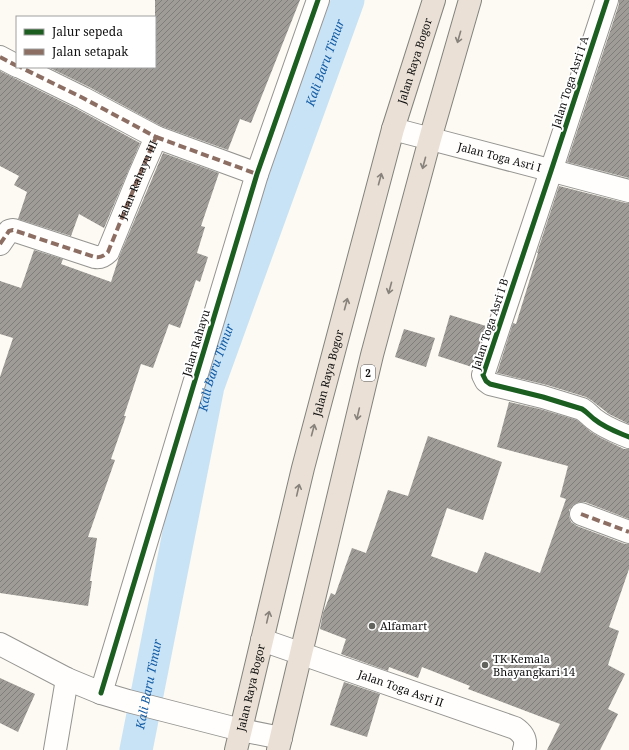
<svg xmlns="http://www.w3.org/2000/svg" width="629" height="750" font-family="'Noto Serif',serif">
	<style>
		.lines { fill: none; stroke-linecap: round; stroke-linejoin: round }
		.canal { stroke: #c8e3f6; stroke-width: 33 }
		.building { fill: url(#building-hatch) }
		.minor-casing { stroke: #959491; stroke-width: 24 }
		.highway-casing { stroke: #82827e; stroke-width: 24 }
		.minor { stroke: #fffefd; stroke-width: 22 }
		.highway { stroke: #eae0d5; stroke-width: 22 }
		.quiet { stroke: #8d6e63; stroke-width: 4; stroke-dasharray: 8 4; stroke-linecap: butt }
		.cycleway-casing { stroke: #fff; stroke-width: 8 }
		.cycleway { stroke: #1b5e20; stroke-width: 5 }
		.oneway { stroke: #87827b }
		.poi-dot { fill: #61615e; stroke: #fff; stroke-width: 1.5 }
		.labels { text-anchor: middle; stroke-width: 4; stroke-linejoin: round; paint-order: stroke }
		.shield { fill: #fff; stroke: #565656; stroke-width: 1 }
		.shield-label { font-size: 10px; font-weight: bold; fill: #0e0e0e }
		.street-label { font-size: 11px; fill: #0e0e0e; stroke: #fff }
		.poi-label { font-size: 11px; fill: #0e0e0e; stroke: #fff; text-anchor: start }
		.water-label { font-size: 12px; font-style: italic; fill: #135ba4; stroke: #fff }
	</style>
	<defs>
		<pattern id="building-hatch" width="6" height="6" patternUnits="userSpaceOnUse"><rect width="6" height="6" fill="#9f9c98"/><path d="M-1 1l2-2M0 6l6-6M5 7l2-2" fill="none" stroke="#807e7a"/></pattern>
	</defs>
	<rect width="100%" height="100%" fill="#fcfaf2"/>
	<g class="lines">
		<path class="canal" id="s1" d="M136,750L208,386L348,0"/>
	</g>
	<path class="building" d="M155,0H300L251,123L240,119L228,150L161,126L89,87L48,67H155Z
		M619,0H629V178L567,162L619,4Z
		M0,71L77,109L140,143L104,228L79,214L71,236L18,219L27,192L14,185L19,176L0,166Z
		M163,153L219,173L201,226L205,227L197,253L208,257L200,282L196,280L180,328L169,324L153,368L141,364L124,416H126L111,459L115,460L88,537L97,538L90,581H92L88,606L0,593V377L13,338L0,334V281L21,288L34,250L63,259L61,264L111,282L119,257Z
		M559,186L626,203H629V424L609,414L591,400L586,397L547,385L497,373L513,323L516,324L538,253H537Z
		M450,315L486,326L472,367L438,356Z
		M404,329L435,338L426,367L395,357Z
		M509,402L540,409L577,420L591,432L601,438L624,449H629V519L585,502H579L573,505L569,510V516L571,522L577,526L625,544H629V569L609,627L619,631L608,665L625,674L608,709L618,714L600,750H547L560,724L468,689L470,686L422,667L418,678L389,667L388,671L341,654L346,639L320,629L323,613L331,593L335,595L352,548L366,553L388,490L408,496L428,436L502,462L483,520L447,508L431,556L477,573L485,552L540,573L566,499L560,497L568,466L497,447Z
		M0,678L35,694L18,732L0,723Z
		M344,682L380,694L367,737L330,725Z"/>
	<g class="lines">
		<g class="minor-casing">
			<g id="minor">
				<path d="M607,0L551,171L483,375L486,381L490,384L543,397L582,409C587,412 590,416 594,419C605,428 617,432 629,437"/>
				<path d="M0,57L17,66"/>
				<path id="s2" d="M393,129L629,191"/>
				<path d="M156,137L257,174"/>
				<path d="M0,244L9,231L13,230L95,257C100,258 104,256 108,252L139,176L156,137L83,98L20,67"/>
				<path d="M581,514L629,532"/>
				<path id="s3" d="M262,640L515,728C524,734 527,740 524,750"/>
				<path d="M0,644L67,679L101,693L128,701L241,730L281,738"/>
				<path d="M101,693L257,174L318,0"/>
				<path d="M55,750L67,679"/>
			</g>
		</g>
		<g class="highway-casing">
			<g id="highway">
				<path id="s4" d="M236,750L303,468L393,129L434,0"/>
				<path d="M278,750L372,355L430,139L470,0"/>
			</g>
		</g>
		<use href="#minor" class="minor"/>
		<use href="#highway" class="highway"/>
		<g class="quiet">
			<path d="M0,57L17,66"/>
			<path d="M156,137L257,174"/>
			<path id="s5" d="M0,244L9,231L13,230L95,257C100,258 104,256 108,252L139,176L156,137L83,98L20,67"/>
			<path d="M581,514L629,532"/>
		</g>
		<g class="cycleway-casing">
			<path id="cycleway" d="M607,0L551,171L483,375L486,381L490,384L543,397L582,409C587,412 590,416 594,419C605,428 617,432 629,437
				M101,693L257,174L318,0"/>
		</g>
		<use href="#cycleway" class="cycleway"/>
	</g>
	<defs><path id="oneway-shaft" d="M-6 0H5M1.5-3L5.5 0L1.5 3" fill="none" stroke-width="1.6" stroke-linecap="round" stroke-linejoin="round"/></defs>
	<g class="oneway">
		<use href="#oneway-shaft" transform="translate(459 37) rotate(106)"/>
		<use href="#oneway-shaft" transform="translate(424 163) rotate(105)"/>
		<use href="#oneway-shaft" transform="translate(380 179) rotate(-75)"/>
		<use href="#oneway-shaft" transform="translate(390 288) rotate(105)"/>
		<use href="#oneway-shaft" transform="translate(346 304) rotate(-75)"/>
		<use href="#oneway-shaft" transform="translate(358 414) rotate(103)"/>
		<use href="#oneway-shaft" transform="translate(313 430) rotate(-75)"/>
		<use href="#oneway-shaft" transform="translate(298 490) rotate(-77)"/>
		<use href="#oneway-shaft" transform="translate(268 617) rotate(-77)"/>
	</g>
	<g class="poi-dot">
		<circle cx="372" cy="626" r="4"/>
		<circle cx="485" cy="665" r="4"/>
	</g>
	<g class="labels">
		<rect class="shield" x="361" y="365" width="14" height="16" rx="3"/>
		<g class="shield-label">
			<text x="368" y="377">2</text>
		</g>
		<g class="street-label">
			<text dy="4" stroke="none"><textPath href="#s4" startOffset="712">Jalan Raya Bogor</textPath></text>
			<text transform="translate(570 82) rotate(-72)" y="4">Jalan Toga Asri I A</text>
			<text dy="4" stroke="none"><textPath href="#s2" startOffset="110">Jalan Toga Asri I</textPath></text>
			<text dy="4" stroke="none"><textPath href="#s5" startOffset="199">Jalan Rahayu III</textPath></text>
			<text transform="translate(490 324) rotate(-72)" y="4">Jalan Toga Asri I B</text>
			<text transform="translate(196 343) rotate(-73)" y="4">Jalan Rahayu</text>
			<text dy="4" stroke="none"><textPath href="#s4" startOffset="388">Jalan Raya Bogor</textPath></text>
			<text dy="4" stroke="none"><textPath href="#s4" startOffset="64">Jalan Raya Bogor</textPath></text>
			<text dy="4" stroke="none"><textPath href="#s3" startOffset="147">Jalan Toga Asri II</textPath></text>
		</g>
		<g class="poi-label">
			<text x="380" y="630">Alfamart</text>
			<text x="493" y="663">TK Kemala<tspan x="493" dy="13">Bhayangkari 14</tspan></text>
		</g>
		<g class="water-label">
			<text dy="4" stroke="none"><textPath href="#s1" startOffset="715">Kali Baru Timur</textPath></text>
			<text dy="4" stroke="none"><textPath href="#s1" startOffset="391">Kali Baru Timur</textPath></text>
			<text dy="4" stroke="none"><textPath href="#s1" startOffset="67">Kali Baru Timur</textPath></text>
		</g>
	</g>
	<rect x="16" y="16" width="140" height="52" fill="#ffffff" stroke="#9f9f9f"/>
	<rect x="24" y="29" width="20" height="6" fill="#1b5e20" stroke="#9f9f9f"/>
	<text x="52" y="36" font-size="12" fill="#0e0e0e">Jalur sepeda</text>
	<rect x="24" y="49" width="20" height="6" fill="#8d6e63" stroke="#9f9f9f"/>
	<text x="52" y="56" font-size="12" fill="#0e0e0e">Jalan setapak</text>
</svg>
